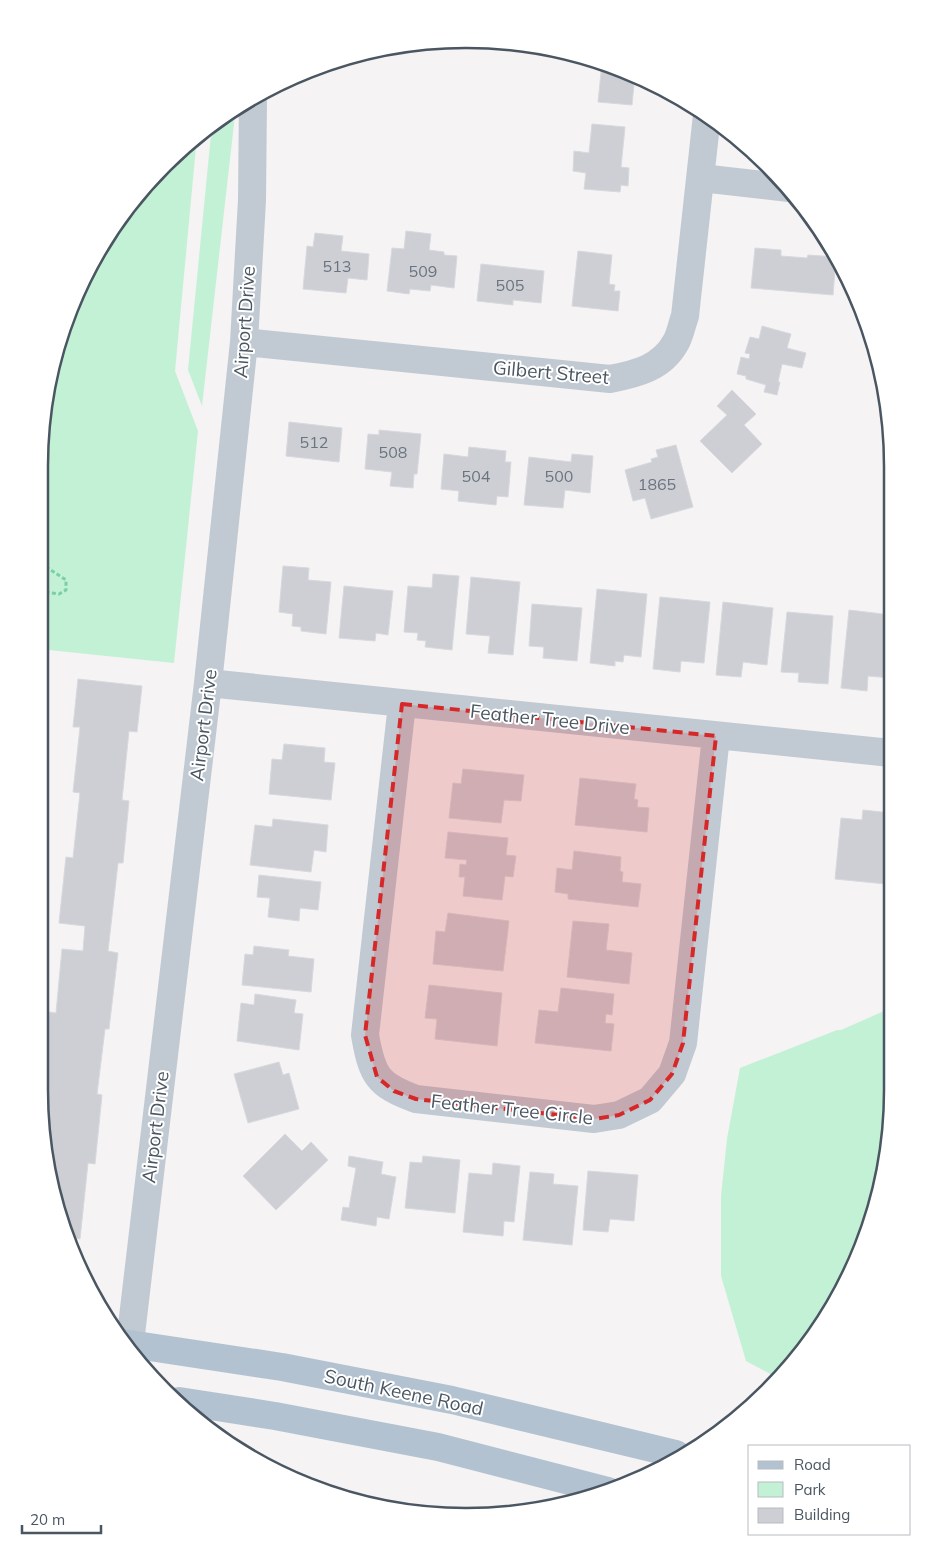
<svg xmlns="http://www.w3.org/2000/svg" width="931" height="1555" font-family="Mulish,sans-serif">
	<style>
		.green { fill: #c3f1d5 }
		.building { fill: #cdcfd5; stroke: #d7d9de }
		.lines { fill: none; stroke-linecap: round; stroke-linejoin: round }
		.path { stroke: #7ad0a6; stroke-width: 3; stroke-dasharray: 4 2.5; stroke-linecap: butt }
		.minor { stroke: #c1cad2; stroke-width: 28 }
		.major { stroke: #b3c2d1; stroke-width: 28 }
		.marked { fill: #d62828; fill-opacity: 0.2; stroke: #d62828; stroke-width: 4; stroke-dasharray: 10 6; stroke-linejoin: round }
		.labels { text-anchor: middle; stroke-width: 4; stroke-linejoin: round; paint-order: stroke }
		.number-label { font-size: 16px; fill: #6b747e }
		.street-label { font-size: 19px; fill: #4a5661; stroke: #fff }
		.rim { fill: none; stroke: #4a5661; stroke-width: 2.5 }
	</style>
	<rect width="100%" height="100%" fill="#f5f3f3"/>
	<path class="green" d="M236,106L202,406L188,370L212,124Z
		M197,136L175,371L198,431L174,663L39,649L40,437L61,328L111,228L164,164Z
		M891,1008V1118L870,1227L820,1327L774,1376L746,1361L721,1276V1196L727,1139L740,1068L837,1030H841Z"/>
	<path class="building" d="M602,63L635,74L632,105L598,102Z
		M592,124L625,127L621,167L629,168L628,186L621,185L620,192L584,189L586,173L573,171L574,151L589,153Z
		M406,231L431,234L429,250L444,252V255L457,256L454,288L431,285L430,291L410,289L409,294L387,291L392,248L404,249Z
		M315,233L343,236L341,251L369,254L367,280L348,278L346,293L303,289L307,246L313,247Z
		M755,248L781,250V256L807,258L808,255L836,257L833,295L751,288Z
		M578,251L612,255L609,284L615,285L614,291H620L618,311L572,306Z
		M481,264L544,271L541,303L513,300V305L477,301Z
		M762,326L791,334L787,348L806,353L802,368L782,364L778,382H780L777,395L764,392L766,385L746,379V376L737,374L741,357L749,359L750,354L745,353L750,337L759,339Z
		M732,390L756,414L744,425L762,444L732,473L700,441L727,415L717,406Z
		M289,422L342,428L339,462L286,456Z
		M379,430L421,434L417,474H414L413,488L390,486L392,472L365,469L368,434L379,435Z
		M676,445L693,507L651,519L645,498L633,501L625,470L652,462L651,459L658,457L656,450Z
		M469,447L506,451L505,462H511L508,497L497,496L496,505L458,501L459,491L441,489L444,454L468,457Z
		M572,454L593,456L590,493L565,490L563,508L524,505L529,457L571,462Z
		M888,455H891V489H885Z
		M283,566L309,568L308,580L331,582L326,634L301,631V627L292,626L293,614L279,612Z
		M433,574L459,576L452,650L425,647L426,641L417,640L418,633L404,632L408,586L432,588Z
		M471,577L520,582L513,655L488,653L490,636L466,634Z
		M344,586L393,591L388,635L376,633L375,641L339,638Z
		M597,589L647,594L641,657L624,655L623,662L615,661V666L590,663Z
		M660,597L710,602L704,663L681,661L680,672L653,669Z
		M723,602L773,608L767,665L743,662L741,677L716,675Z
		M532,604L582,608L577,661L543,658L544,647L529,646Z
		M849,610L891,615V678L868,676L867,691L841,688Z
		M787,612L833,616L828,684L798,682L799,673L781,672Z
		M39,671L45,672L40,725H39Z
		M78,679L142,686L137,732L129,731L122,800L129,801L123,863H118L108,951L118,953L109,1029H105L97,1094L102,1095L95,1164L88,1163L80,1239L67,1237L61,1226L44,1119L47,1090H41L49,1012L56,1013L62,949L83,951L85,926L59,923L66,857L73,858L80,793L73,792L80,727H73Z
		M284,744L325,748L324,762L335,763L331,800L269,794L272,759L282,760Z
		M463,769L524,775L521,801L504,800L501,823L449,818L453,783L461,784Z
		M580,778L636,784L634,799L638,800L637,807L649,808L647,832L575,825Z
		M863,810L891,813V831L886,884L835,879L841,818L862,820Z
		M273,819L328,825L326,852L314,850L311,872L250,865L255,825L272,827Z
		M448,832L508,838L506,855L516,856L513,877L505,876L502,900L463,896L465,877H459L460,864L466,865L467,860L445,858Z
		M574,851L621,857L620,871L623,872L622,882L641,884L638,907L568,899V894L555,892L557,868L572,870Z
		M259,875L321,882L318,910L300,908L299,921L268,917L270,898L257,897Z
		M448,913L509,921L503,971L433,964L436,931L445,932Z
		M573,921L609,924L606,950L632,953L629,984L567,977Z
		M254,946L289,950L288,956L314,959L311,992L242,985L245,954L253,955Z
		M429,985L502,993L497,1046L435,1039L437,1019L425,1018Z
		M561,988L614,994L612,1015L606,1014L605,1023L614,1024L611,1051L535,1043L539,1010L558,1012Z
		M255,994L296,1000L294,1013L303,1014L299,1050L237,1041L241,1003L254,1005Z
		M279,1062L283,1075L289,1073L299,1109L248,1123L234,1074Z
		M285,1134L302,1151L311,1142L328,1160L276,1210L243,1176Z
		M349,1156L383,1162L381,1174L396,1177L389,1219L377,1217L376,1226L341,1220L343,1207L349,1208L356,1168L348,1166Z
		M423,1156L460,1160L455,1213L405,1208L410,1162L422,1163Z
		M493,1163L520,1166L514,1222L504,1221L503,1236L463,1232L469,1173L492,1175Z
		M588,1171L638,1175L634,1221L610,1219L608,1232L583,1230Z
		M530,1172L554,1174L553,1184L578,1186L572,1245L523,1240Z"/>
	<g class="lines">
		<path class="path" d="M39,591L59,594L66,590V580L40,563"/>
		<path class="minor" d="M701,178L789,188
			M244,342L610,379C636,374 662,368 676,342C680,335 682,324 685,316L707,115
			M208,683L891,753
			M402,704L365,1035C372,1075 377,1085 416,1099L594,1119L619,1115L650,1100L672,1074L683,1043L716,736
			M129,1351L208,683L244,342L252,200L253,98"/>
		<path class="major" d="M123,1343L282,1367L452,1400L676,1454
			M179,1401L275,1416L438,1447L608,1491"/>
	</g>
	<path class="marked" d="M402,704L716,736L683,1043L672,1074L650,1100L619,1115L594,1119L416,1099L394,1091L377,1077L365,1035Z"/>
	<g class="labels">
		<g class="number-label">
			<text x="337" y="272">513</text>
			<text x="423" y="277">509</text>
			<text x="510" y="291">505</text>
			<text x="314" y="448">512</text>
			<text x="393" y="458">508</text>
			<text x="476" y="482">504</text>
			<text x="559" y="482">500</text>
			<text x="657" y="490">1865</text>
		</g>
		<g class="street-label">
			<text transform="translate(244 322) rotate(-86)" y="7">Airport Drive</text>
			<text transform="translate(551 372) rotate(5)" y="7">Gilbert Street</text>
			<text transform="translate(550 719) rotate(6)" y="7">Feather Tree Drive</text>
			<text transform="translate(203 725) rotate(-83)" y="7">Airport Drive</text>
			<text transform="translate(512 1109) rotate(6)" y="7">Feather Tree Circle</text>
			<text transform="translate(155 1127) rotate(-83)" y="7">Airport Drive</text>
			<text transform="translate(404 1392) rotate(12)" y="7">South Keene Road</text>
		</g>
	</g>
	<path d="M0 0H931V1555H0ZM466 48H466A418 418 0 0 1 884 466V1090A418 418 0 0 1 466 1508H466A418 418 0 0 1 48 1090V466A418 418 0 0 1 466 48Z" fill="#fff" fill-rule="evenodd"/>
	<path class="rim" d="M466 48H466A418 418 0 0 1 884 466V1090A418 418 0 0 1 466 1508H466A418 418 0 0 1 48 1090V466A418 418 0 0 1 466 48Z"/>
	<rect x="748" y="1445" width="162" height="90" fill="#ffffff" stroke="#b7bbc0"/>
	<rect x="758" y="1461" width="25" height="8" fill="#b3c2d1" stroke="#b7bbc0"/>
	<text x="794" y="1470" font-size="15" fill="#4a5661">Road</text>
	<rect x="758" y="1482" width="25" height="15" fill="#c3f1d5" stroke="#b7bbc0"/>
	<text x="794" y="1495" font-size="15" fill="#4a5661">Park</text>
	<rect x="758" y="1508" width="25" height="15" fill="#cdcfd5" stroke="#b7bbc0"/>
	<text x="794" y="1520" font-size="15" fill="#4a5661">Building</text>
	<path d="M22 1525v8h79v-8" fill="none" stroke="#4a5661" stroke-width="2.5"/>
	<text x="30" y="1525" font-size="15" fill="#4a5661" stroke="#ffffff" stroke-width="4" paint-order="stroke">20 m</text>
</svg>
